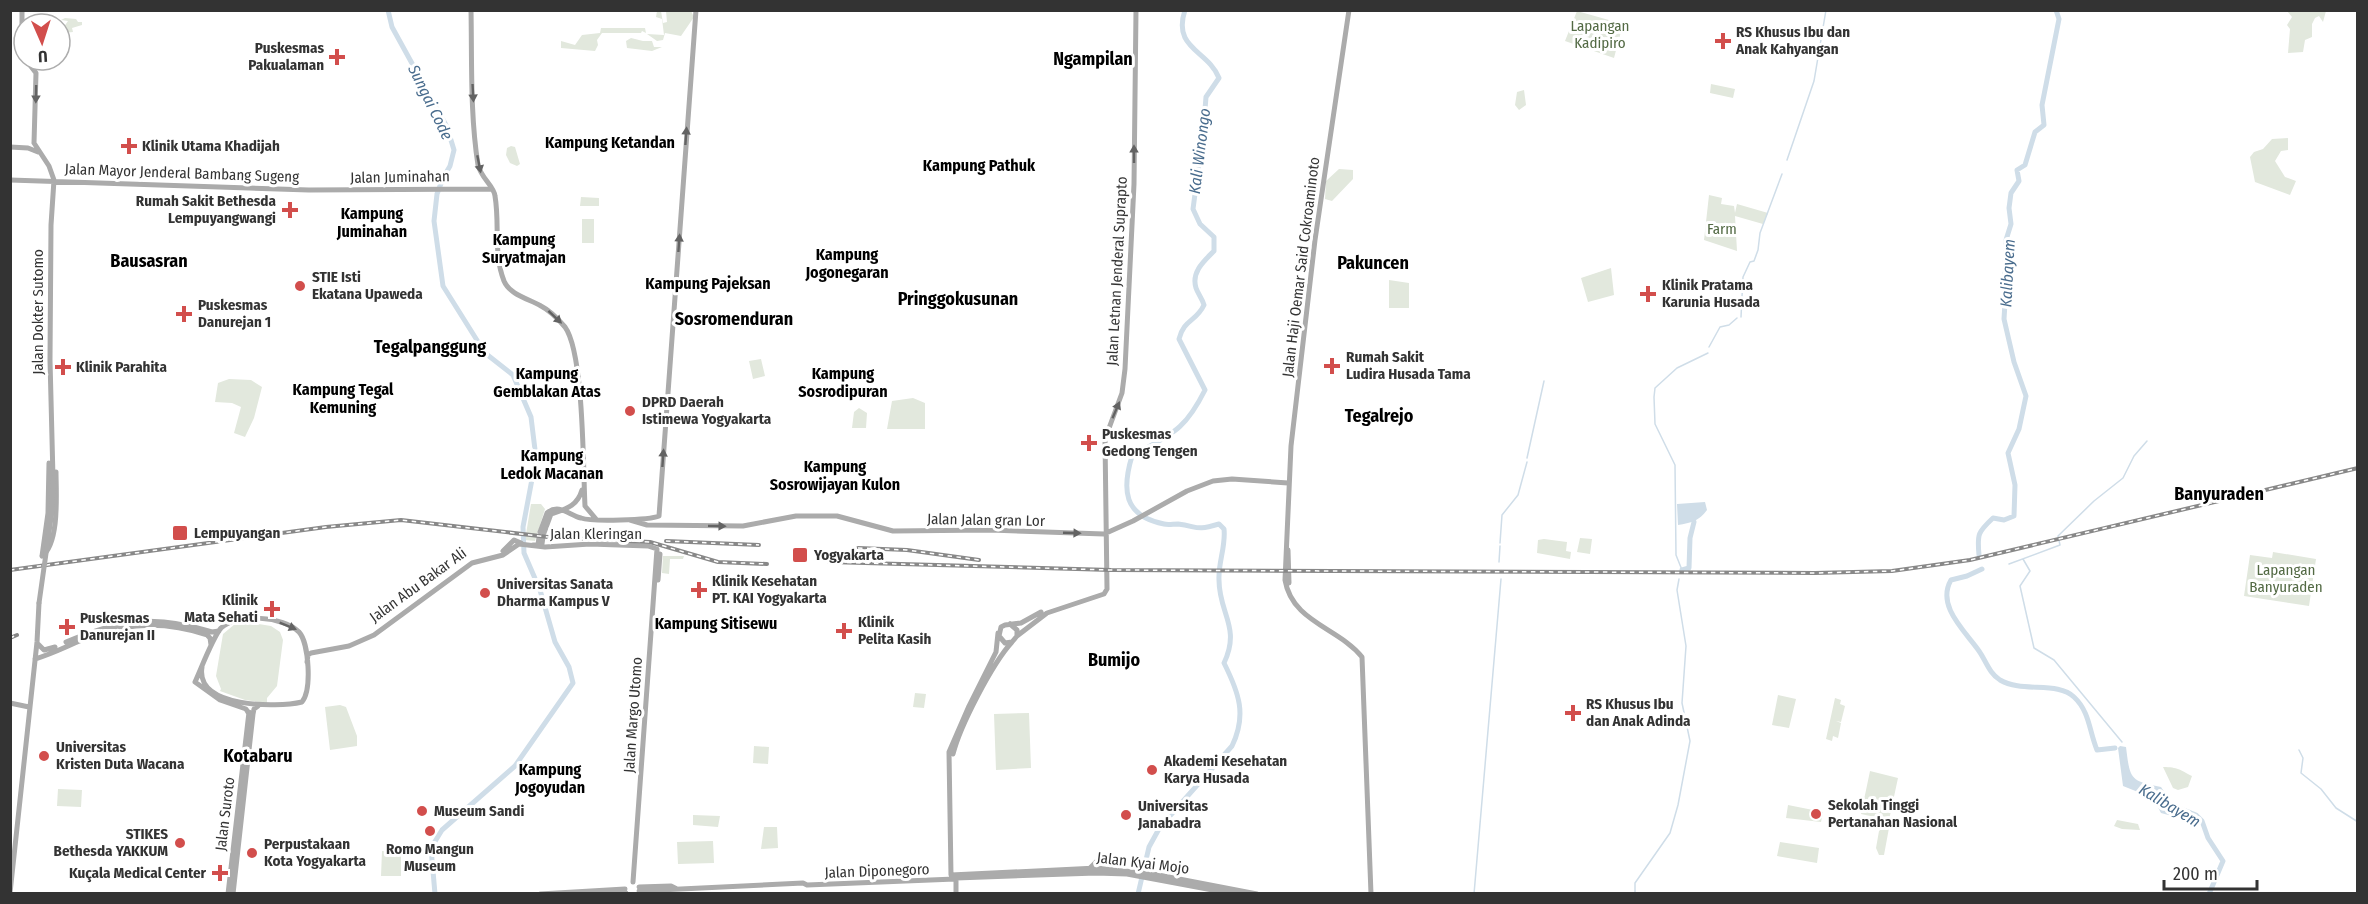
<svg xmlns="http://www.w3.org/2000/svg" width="2368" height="904" font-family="'Fira Sans Condensed',sans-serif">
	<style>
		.green { fill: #e2e8dd }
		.water { fill: #cfdde8 }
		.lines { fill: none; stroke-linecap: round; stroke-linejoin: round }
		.stream { stroke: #cfdde8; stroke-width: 1.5 }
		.river { stroke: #cfdde8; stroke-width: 5 }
		.major { stroke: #ababab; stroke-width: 5 }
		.rail-casing { stroke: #888; stroke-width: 4 }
		.rail { stroke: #fff; stroke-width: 1.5; stroke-dasharray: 4.5; stroke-linecap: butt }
		.major-bridge { stroke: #ababab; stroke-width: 5 }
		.oneway { fill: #636363 }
		.poi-dot { fill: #d24e4c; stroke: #fff; stroke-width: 2 }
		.labels { text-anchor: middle; stroke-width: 6; stroke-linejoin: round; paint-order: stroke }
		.park-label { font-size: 15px; fill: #536a44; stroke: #fff }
		.poi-label { font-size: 15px; font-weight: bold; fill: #333; stroke: #fff; text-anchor: start }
		.street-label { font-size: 15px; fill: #333; stroke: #fff }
		.water-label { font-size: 16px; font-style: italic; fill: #496c8d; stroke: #fff }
		.neighbourhood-label { font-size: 16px; font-weight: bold; fill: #000; stroke: #fff }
		.quarter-label { font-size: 18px; font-weight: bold; fill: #000; stroke: #fff }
	</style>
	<rect width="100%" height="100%" fill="#fff"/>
	<path class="green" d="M657,11H661L663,23L667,22L666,11H691L694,17L681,36L665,33L663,40L657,41L647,34L664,35L662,19L656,17Z
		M1577,11L1623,24L1614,58L1565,41Z
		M2287,11H2326L2323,22L2319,16L2315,18L2312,24V37L2305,40L2303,52L2288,53L2290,29L2287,25L2292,17Z
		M65,18L76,19L78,22H82V25L72,28L73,32L64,33L61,31L68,21L61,20Z
		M601,28H645L646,33L642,31L641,33H602L597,40L598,45L595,51L561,48V41L575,45L582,35L600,33Z
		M631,38L643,41H652L654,47H662L652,51L627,48L626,41Z
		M1711,84L1735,89L1733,98L1710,93Z
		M1524,90L1526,105L1519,110L1515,105L1517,92Z
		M2288,138V150L2281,151L2275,161L2285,177L2296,181L2290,195L2255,182L2250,157L2254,152L2263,149L2272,139Z
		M511,146L515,147L520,164L517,166L510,163L506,155L507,148Z
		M1339,169L1353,170V179L1332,201L1325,199L1326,181Z
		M1709,195L1722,198L1721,204L1734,206L1735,213L1737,204L1768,213L1763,224L1735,216L1737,251L1704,240Z
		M581,197L599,198V206H580Z
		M582,219H594V243H582Z
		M1611,268L1614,295L1588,302L1581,278Z
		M1389,280L1409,283V308H1389Z
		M761,359L765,376L753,379L749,361Z
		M229,379L251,380L262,387L254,418L245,437L234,433L241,407L232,403L215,402L218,383Z
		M913,398L925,403V429H887L892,401Z
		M859,408L867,413L866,428H852L854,412Z
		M531,504H541L545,509L535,541L525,540Z
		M1580,538L1592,539L1590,554L1577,552Z
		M1544,539L1567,542L1566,551L1571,552L1570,559L1537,553L1538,540Z
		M2273,552L2316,559L2309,606L2244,596L2250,555L2272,558Z
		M663,556H684L683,559H670L669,574L662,573Z
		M246,622L271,626L280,632L283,640L277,686L267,698V703L245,700L220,691L221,689L216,676L223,634L235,624Z
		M915,693L926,694L924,708L913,707Z
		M1778,695L1796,699L1789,728L1772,725Z
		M1835,698L1841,700L1840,704L1845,706L1841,722L1836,721L1841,723L1838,738L1833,736L1832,741L1826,739Z
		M340,705L346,707L357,736V746L330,750L325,707Z
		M1029,713L1031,768L996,770L994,714Z
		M754,746L769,747L768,764L753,763Z
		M2163,767C2178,767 2180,770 2192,776L2188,787L2178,790L2173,788Z
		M1870,771L1898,778L1889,820L1861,814Z
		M58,789L82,790L81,807L57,806Z
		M1788,805L1823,812L1821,822L1786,818Z
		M693,815L720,816L718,827L693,825Z
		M2117,820L2138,824L2140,830L2122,829L2114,826Z
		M764,827H777L778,848L761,849Z
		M1884,827L1889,828L1884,855H1879L1876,848L1879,831Z
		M713,841L714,863L678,864L677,842Z
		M1780,842L1819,848L1817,863L1777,856Z
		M382,851L401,852V876H381Z"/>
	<path class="water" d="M1705,502L1707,510C1699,521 1691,523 1678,525L1677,504Z
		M2120,746L2126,747C2130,778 2129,781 2161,787L2171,802L2186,811L2182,813L2177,811L2172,816L2161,813L2153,798L2123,786L2118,748Z"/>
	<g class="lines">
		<path class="stream" d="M1787,160L1814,81L1826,10
			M1741,317L1743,277L1750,262L1754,261L1758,250L1760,233L1782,174
			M1709,347L1720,327L1729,325L1737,318
			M1527,458L1544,381
			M1500,543L1502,515L1518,495L1527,462
			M2023,559L2030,571L2020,586L2034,648L2054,660L2122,742
			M1499,562L1500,546
			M2009,564L2060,545L2058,536L2094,501L2123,478L2134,456L2147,441
			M1682,570L1676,555L1675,465L1655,424L1654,397L1655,388L1677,368L1708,353
			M2299,750L2303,758L2301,773L2321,789L2336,808L2358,822
			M1474,894L1501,579
			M1635,894V883L1670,833L1678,805L1690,741L1682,703L1686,646L1677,590L1679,579
			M2354,894L2358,891"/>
		<path class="river" d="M388,10L392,27L447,127L454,150L450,166L443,178L437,194L434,221L443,286L485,353L513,375L531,417L536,458L523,527L524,553L540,590L555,642L569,667L573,683L515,766L442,830L431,848L435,894
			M1979,555C1977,534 1978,532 1993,518L2004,520L2014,516L2015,485L2008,453L2019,429L2026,396L2014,362L2004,319L2006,287L2005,272L2006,240L2011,224L2009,208L2011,193L2019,181L2017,170L2025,165L2035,132L2044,125L2042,105L2059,19L2056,10
			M1982,569L1967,576L1951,580C1936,606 1965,631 1979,651C1986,661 1989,673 2000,680C2022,693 2058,681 2074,697C2090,712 2089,731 2097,750L2115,748
			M1682,570L1689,568L1690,538L1694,522
			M2181,809L2196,815L2202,821L2208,838L2223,861L2209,894
			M1138,894L1149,847L1160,827L1232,746C1247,715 1239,693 1224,663C1241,627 1219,614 1219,580C1218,563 1226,546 1224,529L1219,524C1195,531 1200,527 1178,524C1173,524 1168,525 1164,524C1123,516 1122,489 1132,456C1171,434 1184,432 1205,390L1179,339C1184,319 1196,322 1204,305C1202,298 1198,294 1196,288C1191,272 1204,261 1214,251V237L1200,224L1193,209L1203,134L1206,97L1219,78C1208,50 1172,49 1185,10"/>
		<path class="major" d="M22,10V53L24,58
			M471,10C472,61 470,114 478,165C481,178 494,186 495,196C500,225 493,253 504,281C510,295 529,299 541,306C549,310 559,320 565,327C584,353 583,469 585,506L596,519
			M1349,10L1315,240L1291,446L1285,580C1292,622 1339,628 1362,657L1371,894
			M26,60L36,73L34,143
			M34,143L49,166L54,180L51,225L50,360L53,478
			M10,147L28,148L38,152
			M10,180L309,190L491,189
			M630,520L647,525L743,526L796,516H837L893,531L990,530L1104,534L1133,521L1187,491L1213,481L1232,479L1288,483
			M540,532L547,513C559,503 569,515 581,518C592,522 650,520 659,516L696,10
			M544,533L551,514C565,509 577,507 582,490
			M533,545H538L539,537
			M539,546L542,544L543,537
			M1288,550L1289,583
			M503,551L514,540L521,543
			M42,556C60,543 56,492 56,472
			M42,556L48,513L49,463
			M658,580L660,554
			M1010,624L1017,630V636L1012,642L1005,643L999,636L1001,627L1005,625L1021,623L1041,612
			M1017,636L1047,613L1104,594L1107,589L1105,439L1122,393L1125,369L1134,184L1136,10
			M66,642C120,619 155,614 212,632L219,631
			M38,644L44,650L55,647
			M35,659C55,653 73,643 92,636C130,622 169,622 207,635L210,638L211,645
			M307,662L308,655L311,653L349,646L374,635L472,563L503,555L519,544L545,547L590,544L648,546L657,549L633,882
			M202,667C195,708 277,708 302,702C312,690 309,643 299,632C284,616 237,613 221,628C213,637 201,669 195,682L220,700L246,709L249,714
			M10,703L29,707
			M953,754C960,726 992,664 1012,642
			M1090,868L1098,860
			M951,875L1097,868L1153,874L1257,894
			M951,875L949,752L969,706L996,652L998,633
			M956,878L1096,873L1127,874L1234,894
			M639,887L671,886L675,888
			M639,891L803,883L807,885L955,879
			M10,893L37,642L39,603
			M228,894L249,712
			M233,894L253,714L254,709L258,706
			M540,894L625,889
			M588,894H604
			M616,894L626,893
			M956,894V878"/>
		<g class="rail-casing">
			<path id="rail" d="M666,541L759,545
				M858,548L907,550L979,560
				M829,562L1111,570L1815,573L1892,571L1970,560L2358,468
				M10,570L326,527L401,520L548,537L650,542L718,562L767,564
				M10,638L17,635"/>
		</g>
		<use href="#rail" class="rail"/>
		<path class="major-bridge" d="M39,603L52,511L53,478"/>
	</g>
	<defs><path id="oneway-solid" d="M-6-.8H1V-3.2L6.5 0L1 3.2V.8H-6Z" transform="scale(1.5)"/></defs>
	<g class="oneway">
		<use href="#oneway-solid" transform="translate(473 93) rotate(87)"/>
		<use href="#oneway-solid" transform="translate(36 94) rotate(91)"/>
		<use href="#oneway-solid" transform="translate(686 136) rotate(-86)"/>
		<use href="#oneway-solid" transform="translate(1134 154) rotate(-90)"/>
		<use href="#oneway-solid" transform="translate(479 164) rotate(79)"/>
		<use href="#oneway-solid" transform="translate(679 243) rotate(-86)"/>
		<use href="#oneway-solid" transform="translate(555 317) rotate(43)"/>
		<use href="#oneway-solid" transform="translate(1116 410) rotate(-67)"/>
		<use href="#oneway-solid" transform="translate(663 458) rotate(-86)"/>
		<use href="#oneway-solid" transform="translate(717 526) rotate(1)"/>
		<use href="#oneway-solid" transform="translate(1072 533) rotate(2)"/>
		<use href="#oneway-solid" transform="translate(288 626) rotate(22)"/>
	</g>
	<g class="poi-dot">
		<path d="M1720 32h6v6h6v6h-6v6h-6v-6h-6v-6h6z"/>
		<path d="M334 48h6v6h6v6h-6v6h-6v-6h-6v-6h6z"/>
		<path d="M126 137h6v6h6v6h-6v6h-6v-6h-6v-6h6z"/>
		<path d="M287 201h6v6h6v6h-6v6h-6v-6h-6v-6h6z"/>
		<circle cx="300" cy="286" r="6"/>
		<path d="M1645 285h6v6h6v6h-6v6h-6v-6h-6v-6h6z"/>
		<path d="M181 305h6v6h6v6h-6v6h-6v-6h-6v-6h6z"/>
		<path d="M1329 357h6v6h6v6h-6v6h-6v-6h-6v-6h6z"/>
		<path d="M60 358h6v6h6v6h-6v6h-6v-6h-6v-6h6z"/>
		<circle cx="630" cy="411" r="6"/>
		<path d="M1086 434h6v6h6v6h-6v6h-6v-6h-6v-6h6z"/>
		<rect x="172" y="525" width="16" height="16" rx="3"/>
		<rect x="792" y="547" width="16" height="16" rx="3"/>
		<path d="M696 581h6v6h6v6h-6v6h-6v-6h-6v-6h6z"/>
		<circle cx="485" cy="593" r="6"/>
		<path d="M269 600h6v6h6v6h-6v6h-6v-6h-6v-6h6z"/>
		<path d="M64 618h6v6h6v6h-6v6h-6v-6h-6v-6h6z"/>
		<path d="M841 622h6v6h6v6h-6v6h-6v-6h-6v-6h6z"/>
		<path d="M1570 704h6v6h6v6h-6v6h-6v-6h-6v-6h6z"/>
		<circle cx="44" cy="756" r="6"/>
		<circle cx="1152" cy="770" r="6"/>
		<circle cx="422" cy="811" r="6"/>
		<circle cx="1816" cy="814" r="6"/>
		<circle cx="1126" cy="815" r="6"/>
		<circle cx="430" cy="831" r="6"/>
		<circle cx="180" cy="843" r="6"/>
		<circle cx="252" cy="853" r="6"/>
		<path d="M217 864h6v6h6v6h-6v6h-6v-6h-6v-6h6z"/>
	</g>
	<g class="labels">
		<g class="park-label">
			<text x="1600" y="31">Lapangan<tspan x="1600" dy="17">Kadipiro</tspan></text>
			<text x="1722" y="234">Farm</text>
			<text x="2286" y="575">Lapangan<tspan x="2286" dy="17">Banyuraden</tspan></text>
		</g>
		<g class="poi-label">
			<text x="1736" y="37">RS Khusus Ibu dan<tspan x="1736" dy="17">Anak Kahyangan</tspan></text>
			<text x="324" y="53" text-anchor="end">Puskesmas<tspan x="324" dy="17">Pakualaman</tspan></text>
			<text x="142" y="151">Klinik Utama Khadijah</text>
			<text x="276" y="206" text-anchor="end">Rumah Sakit Bethesda<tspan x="276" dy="17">Lempuyangwangi</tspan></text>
			<text x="312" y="282">STIE Isti<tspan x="312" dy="17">Ekatana Upaweda</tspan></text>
			<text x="1662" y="290">Klinik Pratama<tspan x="1662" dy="17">Karunia Husada</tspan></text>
			<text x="198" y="310">Puskesmas<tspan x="198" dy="17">Danurejan 1</tspan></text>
			<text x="1346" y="362">Rumah Sakit<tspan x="1346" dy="17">Ludira Husada Tama</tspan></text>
			<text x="76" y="372">Klinik Parahita</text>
			<text x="642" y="407">DPRD Daerah<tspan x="642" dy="17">Istimewa Yogyakarta</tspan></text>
			<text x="1102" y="439">Puskesmas<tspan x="1102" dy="17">Gedong Tengen</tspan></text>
			<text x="194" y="538">Lempuyangan</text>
			<text x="814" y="560">Yogyakarta</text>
			<text x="712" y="586">Klinik Kesehatan<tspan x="712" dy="17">PT. KAI Yogyakarta</tspan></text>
			<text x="497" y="589">Universitas Sanata<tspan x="497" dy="17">Dharma Kampus V</tspan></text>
			<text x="258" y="605" text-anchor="end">Klinik<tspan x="258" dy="17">Mata Sehati</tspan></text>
			<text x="80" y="623">Puskesmas<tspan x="80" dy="17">Danurejan II</tspan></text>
			<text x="858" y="627">Klinik<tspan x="858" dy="17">Pelita Kasih</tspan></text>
			<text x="1586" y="709">RS Khusus Ibu<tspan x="1586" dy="17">dan Anak Adinda</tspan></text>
			<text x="56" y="752">Universitas<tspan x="56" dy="17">Kristen Duta Wacana</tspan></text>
			<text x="1164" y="766">Akademi Kesehatan<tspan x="1164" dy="17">Karya Husada</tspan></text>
			<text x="1828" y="810">Sekolah Tinggi<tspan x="1828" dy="17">Pertanahan Nasional</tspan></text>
			<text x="1138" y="811">Universitas<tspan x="1138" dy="17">Janabadra</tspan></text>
			<text x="434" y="816">Museum Sandi</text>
			<text x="168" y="839" text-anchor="end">STIKES<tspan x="168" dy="17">Bethesda YAKKUM</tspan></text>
			<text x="264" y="849">Perpustakaan<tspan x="264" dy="17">Kota Yogyakarta</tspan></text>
			<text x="430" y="854" text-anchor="middle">Romo Mangun<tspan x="430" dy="17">Museum</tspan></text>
			<text x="206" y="878" text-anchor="end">Kuçala Medical Center</text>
		</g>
		<g class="street-label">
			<text transform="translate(182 173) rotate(2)" y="5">Jalan Mayor Jenderal Bambang Sugeng</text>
			<text transform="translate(400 177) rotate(-1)" y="5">Jalan Juminahan</text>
			<text transform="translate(1301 267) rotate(-83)" y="5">Jalan Haji Oemar Said Cokroaminoto</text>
			<text transform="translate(1117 271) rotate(-87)" y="5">Jalan Letnan Jenderal Suprapto</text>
			<text transform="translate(38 312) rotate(-90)" y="5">Jalan Dokter Sutomo</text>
			<text transform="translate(986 520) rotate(1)" y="5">Jalan Jalan gran Lor</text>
			<text x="596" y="539">Jalan Kleringan</text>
			<text transform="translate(418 585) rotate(-36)" y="5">Jalan Abu Bakar Ali</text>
			<text transform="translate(633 715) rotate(-86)" y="5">Jalan Margo Utomo</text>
			<text transform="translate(225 814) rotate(-83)" y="5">Jalan Suroto</text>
			<text transform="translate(1143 863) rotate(7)" y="5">Jalan Kyai Mojo</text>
			<text transform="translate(877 871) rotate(-2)" y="5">Jalan Diponegoro</text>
		</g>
		<g class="water-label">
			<text transform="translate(431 102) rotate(64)" y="6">Sungai Code</text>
			<text transform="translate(1199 151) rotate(-83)" y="6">Kali Winongo</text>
			<text transform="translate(2007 273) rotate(-87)" y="6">Kalibayem</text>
			<text transform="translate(2170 805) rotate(31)" y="6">Kalibayem</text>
		</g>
		<g class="neighbourhood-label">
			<text x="610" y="148">Kampung Ketandan</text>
			<text x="979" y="171">Kampung Pathuk</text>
			<text x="372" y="219">Kampung<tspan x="372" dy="18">Juminahan</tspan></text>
			<text x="524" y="245">Kampung<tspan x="524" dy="18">Suryatmajan</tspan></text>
			<text x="847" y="260">Kampung<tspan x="847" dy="18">Jogonegaran</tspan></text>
			<text x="708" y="289">Kampung Pajeksan</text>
			<text x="547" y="379">Kampung<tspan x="547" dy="18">Gemblakan Atas</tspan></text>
			<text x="843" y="379">Kampung<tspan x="843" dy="18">Sosrodipuran</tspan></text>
			<text x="343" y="395">Kampung Tegal<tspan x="343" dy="18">Kemuning</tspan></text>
			<text x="552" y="461">Kampung<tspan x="552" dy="18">Ledok Macanan</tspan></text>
			<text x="835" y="472">Kampung<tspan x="835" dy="18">Sosrowijayan Kulon</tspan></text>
			<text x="716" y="629">Kampung Sitisewu</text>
			<text x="550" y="775">Kampung<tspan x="550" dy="18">Jogoyudan</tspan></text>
		</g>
		<g class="quarter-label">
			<text x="1093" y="65">Ngampilan</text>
			<text x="149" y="267">Bausasran</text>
			<text x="1373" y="269">Pakuncen</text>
			<text x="958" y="305">Pringgokusunan</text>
			<text x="734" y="325">Sosromenduran</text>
			<text x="430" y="353">Tegalpanggung</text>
			<text x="1379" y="422">Tegalrejo</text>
			<text x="2219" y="500">Banyuraden</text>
			<text x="1114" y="666">Bumijo</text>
			<text x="258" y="762">Kotabaru</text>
		</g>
	</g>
	<rect width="2368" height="904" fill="none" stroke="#333333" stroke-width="24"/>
	<g transform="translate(42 42) rotate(177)"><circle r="28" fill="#ffffff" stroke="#adadad" stroke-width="1.5"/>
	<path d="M0-4.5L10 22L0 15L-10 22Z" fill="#d24e4c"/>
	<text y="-9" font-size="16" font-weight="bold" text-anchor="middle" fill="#333333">U</text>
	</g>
	<path d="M2164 880v9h93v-9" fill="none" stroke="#333333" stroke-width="3"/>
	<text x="2173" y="880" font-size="18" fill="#333333" stroke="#ffffff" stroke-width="4.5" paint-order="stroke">200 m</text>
</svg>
